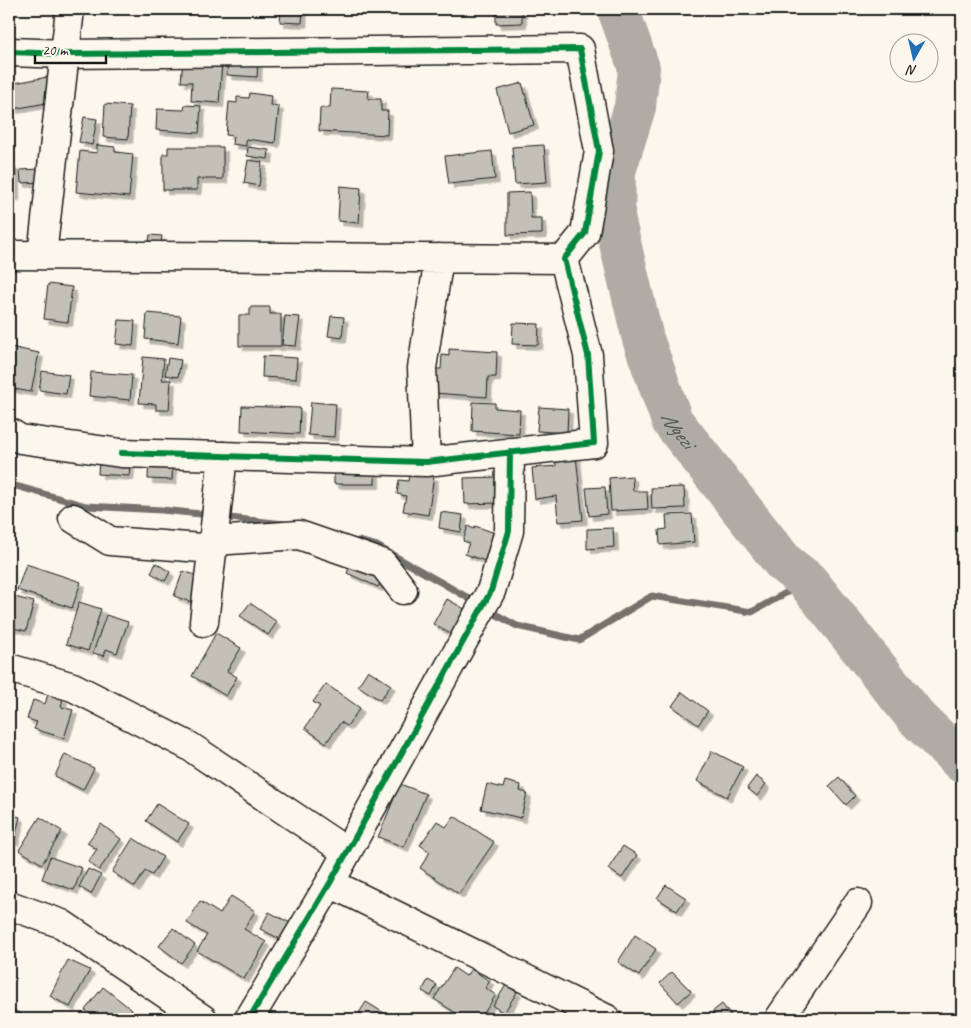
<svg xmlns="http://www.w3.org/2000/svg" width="971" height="1028" font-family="Caveat,sans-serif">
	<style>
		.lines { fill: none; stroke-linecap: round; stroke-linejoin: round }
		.stream { stroke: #74726e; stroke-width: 7 }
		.river { stroke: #afaca5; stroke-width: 42 }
		.building { fill: #c3c0b8; stroke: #1c1c1c; filter: url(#shadow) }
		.minor-casing { stroke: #1c1c1c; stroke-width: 31 }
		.minor { stroke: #fbf7ec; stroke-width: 28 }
		.cycleway-casing { stroke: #fbf7ec; stroke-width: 9 }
		.cycleway { stroke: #00873e; stroke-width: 6 }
		.labels { text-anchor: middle; stroke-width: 4; stroke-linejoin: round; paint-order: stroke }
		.water-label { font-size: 22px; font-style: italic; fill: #575653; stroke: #fbf7ec }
	</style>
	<defs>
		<filter id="shadow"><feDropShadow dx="4.5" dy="4.5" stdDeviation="0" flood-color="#0004"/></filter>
	</defs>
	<rect width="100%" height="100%" fill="#fbf7ec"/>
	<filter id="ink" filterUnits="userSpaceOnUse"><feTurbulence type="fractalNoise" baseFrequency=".02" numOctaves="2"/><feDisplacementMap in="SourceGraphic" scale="10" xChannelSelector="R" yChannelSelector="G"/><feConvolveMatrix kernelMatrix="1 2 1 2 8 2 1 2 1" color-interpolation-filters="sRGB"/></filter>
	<g filter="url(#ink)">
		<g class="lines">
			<path class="stream" d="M9,484L86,506L162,510L210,515
				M220,517L284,524
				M358,541L377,546L479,604
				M488,610L517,626L579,640L652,596L752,612L807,581"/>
			<path class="river" id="s1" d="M618,9L639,68L635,107L615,171L614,218L643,339L672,421L784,563L807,581L916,717L962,762"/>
		</g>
		<path class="building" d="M281,9H303L302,23L280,22Z
			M496,9H522V23L496,24Z
			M228,58L258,60L257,77L227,75Z
			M183,59L222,62L219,103L191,101L192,82H181Z
			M53,76L58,101L13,109L9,84Z
			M522,83L534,125L508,132L497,90Z
			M331,89L369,91L368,99H381V111H388L387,135L319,131L320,108H330Z
			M250,93L271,96L270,105L279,106L275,143L246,139V146L232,144L233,136L226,135L229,102L237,103V97L249,98Z
			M105,104L130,106L128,139L103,137Z
			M185,105L201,106L199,133L156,130L157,109L184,110Z
			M84,117L97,119L92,145L79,142Z
			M97,145L115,147V152L133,154L129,197L76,192L80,151L97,153Z
			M544,145L547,182L515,184L512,147Z
			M168,147H223V179H197V190H163V154H168Z
			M248,147L269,150L268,159L247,156Z
			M492,151L495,179L449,184L445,156Z
			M248,160L262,162L259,186L244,183Z
			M9,166H15V196H9Z
			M40,169L41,182L21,183L20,170Z
			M340,186L361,188L359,223L338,221Z
			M530,192L531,218H542V234L507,235V193Z
			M150,235L162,236L160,252L148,250Z
			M48,284L72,287L68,322L44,319Z
			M250,307H270V314H281V346H239V315H250Z
			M147,313L181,316L178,343L145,339Z
			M285,316L300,317L296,346L282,345Z
			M331,316L344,317L342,338L328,336Z
			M119,320L135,321L133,346L116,344Z
			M513,323L539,324L538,345L512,344Z
			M10,347L39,353L31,392L9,388Z
			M449,349L497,352L496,377H488L487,397L434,393L435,369H441L442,355L449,356Z
			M263,356L297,358L296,379L262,377Z
			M143,357L164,359L162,380H171L169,410H156V404L139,403Z
			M168,358L181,360L178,377L165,375Z
			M42,371L69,375L66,394L39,390Z
			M91,372L132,375L130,400L89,396Z
			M311,402L336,404L334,437L308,435Z
			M473,402L495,403V408L520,410L519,434L472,431Z
			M242,406L300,408L299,434L241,431Z
			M539,407L568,409L567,433L537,431Z
			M132,446L129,476L98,474L99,460Z
			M149,452L173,453L172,480L148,479Z
			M576,456L583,520L558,522L556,496L535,499L532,468L556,466L555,458Z
			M334,463L375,464V484H334Z
			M410,472L434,476L428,515L403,511L406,496L397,494L399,480L408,481Z
			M632,476L633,491H647L648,509L611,511L609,478Z
			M498,477V503L465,504L464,478Z
			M605,487L607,514L589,516L586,488Z
			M684,487L685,508L652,509L651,488Z
			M441,512L463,515L461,532L439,528Z
			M692,514L694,542L660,545L659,530L667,529L666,515Z
			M468,526L474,529L475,526L495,533L485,561L465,554L469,543L463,541Z
			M613,528L614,547L587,549V529Z
			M370,545L393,556L378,587L347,573L356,553L365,556Z
			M156,563L170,572L165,581L151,573Z
			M26,564L81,582L72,608L17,590Z
			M183,571L198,576L207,608L174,596Z
			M11,596L34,602L26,631L9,627Z
			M447,599L470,612L456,637L433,624Z
			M79,602L101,609L88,651L66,644Z
			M250,603L277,622L268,635L240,616Z
			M106,615L128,622L117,653L106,649L104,656L93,653Z
			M216,633L241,648L227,671L237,677L226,696L192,676Z
			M368,670L391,685L380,700L358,686Z
			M326,684L360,708L347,726L341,722L326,743L305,728L320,706L313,702Z
			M682,692L708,711L698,725L672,706Z
			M48,694L63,698L61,707L73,710L64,738L34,729L37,722L27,719L33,700L45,704Z
			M712,751L743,767L727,797L697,781Z
			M65,754L94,768L83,790L55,776Z
			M756,776L766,784L757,796L747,788Z
			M839,777L855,796L846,805L829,786Z
			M505,781L521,785L520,791L527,793L521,818L481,809L487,784L503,788Z
			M400,784L426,794L404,847L378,837Z
			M157,804L189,824L177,842L146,821Z
			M9,814L20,817L14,841L9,839Z
			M454,816L494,842L459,894L420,868L430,852L420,845L437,821L446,827Z
			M40,817L62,831L42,864L19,850Z
			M101,824L121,839L99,870L88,862L97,849L87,843Z
			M133,838L163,857L152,875L145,871L135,887L112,872Z
			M623,846L637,855L622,878L608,869Z
			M50,857L82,868L74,890L42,879Z
			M88,869L101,875L91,894L79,887Z
			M666,885L686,898L677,911L657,898Z
			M231,896L255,911L244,929L266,942L244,979L197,951L207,935L187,923L200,901L220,914Z
			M269,912L296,926L288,943L260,929Z
			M173,928L195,945L181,963L159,946Z
			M635,935L656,949L639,976L618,962Z
			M68,960L90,970L70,1007L50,996Z
			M454,968L466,976L471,969L490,981L485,988L496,995L480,1019H465L434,999Z
			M672,972L691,991L678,1003L660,983Z
			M428,980L437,985L431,996L422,991Z
			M506,985L517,992L504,1013L493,1006Z
			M103,987L132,1010L124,1019H97L85,1010Z
			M366,1002L394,1019H369L359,1013Z
			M722,1004L732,1017L729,1019H718L712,1012Z
			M9,1008L21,1014L18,1019H9Z"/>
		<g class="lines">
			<g class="minor-casing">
				<path id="minor" d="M9,52L67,54L580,49L599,151L585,233L564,259
					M9,255L564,259
					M42,255L70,9
					M9,432L20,439L121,453L426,462L594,443L588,355L564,259
					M426,462L422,368L439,258
					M73,518L110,541L214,549
					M215,541L299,535L383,564L403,590
					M204,622L223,456
					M9,668L73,687L189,746L347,852
					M330,883L607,1019
					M9,905L62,924L203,1019
					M249,1019L330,883L491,591L509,531L510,452
					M779,1019L858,903"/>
			</g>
			<use href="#minor" class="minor"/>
			<g class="cycleway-casing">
				<path id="cycleway" d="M9,52L67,54L580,49L599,151L585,233L564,259L588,355L594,443L426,462L121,453
					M249,1019L330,883L491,591L509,531L510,452"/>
			</g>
			<use href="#cycleway" class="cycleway"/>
		</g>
	</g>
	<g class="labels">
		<g class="water-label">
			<text dy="8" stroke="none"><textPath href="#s1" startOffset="438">Ngezi</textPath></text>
		</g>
	</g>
	<rect width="971" height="1028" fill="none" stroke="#fbf7ec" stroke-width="30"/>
	<rect x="15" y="15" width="941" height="998" fill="none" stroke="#1c1c1c" stroke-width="2" filter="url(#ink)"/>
	<g transform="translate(914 58) rotate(188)"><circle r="24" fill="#fbf7ec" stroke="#a29f99"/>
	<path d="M0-4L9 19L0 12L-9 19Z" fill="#1f6fb2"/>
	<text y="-8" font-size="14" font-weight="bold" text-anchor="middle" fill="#1c1c1c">N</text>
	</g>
	<path d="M35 55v8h71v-8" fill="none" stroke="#1c1c1c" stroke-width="2.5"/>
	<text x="42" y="55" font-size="15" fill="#1c1c1c" stroke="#fbf7ec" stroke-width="4" paint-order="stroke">20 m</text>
</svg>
